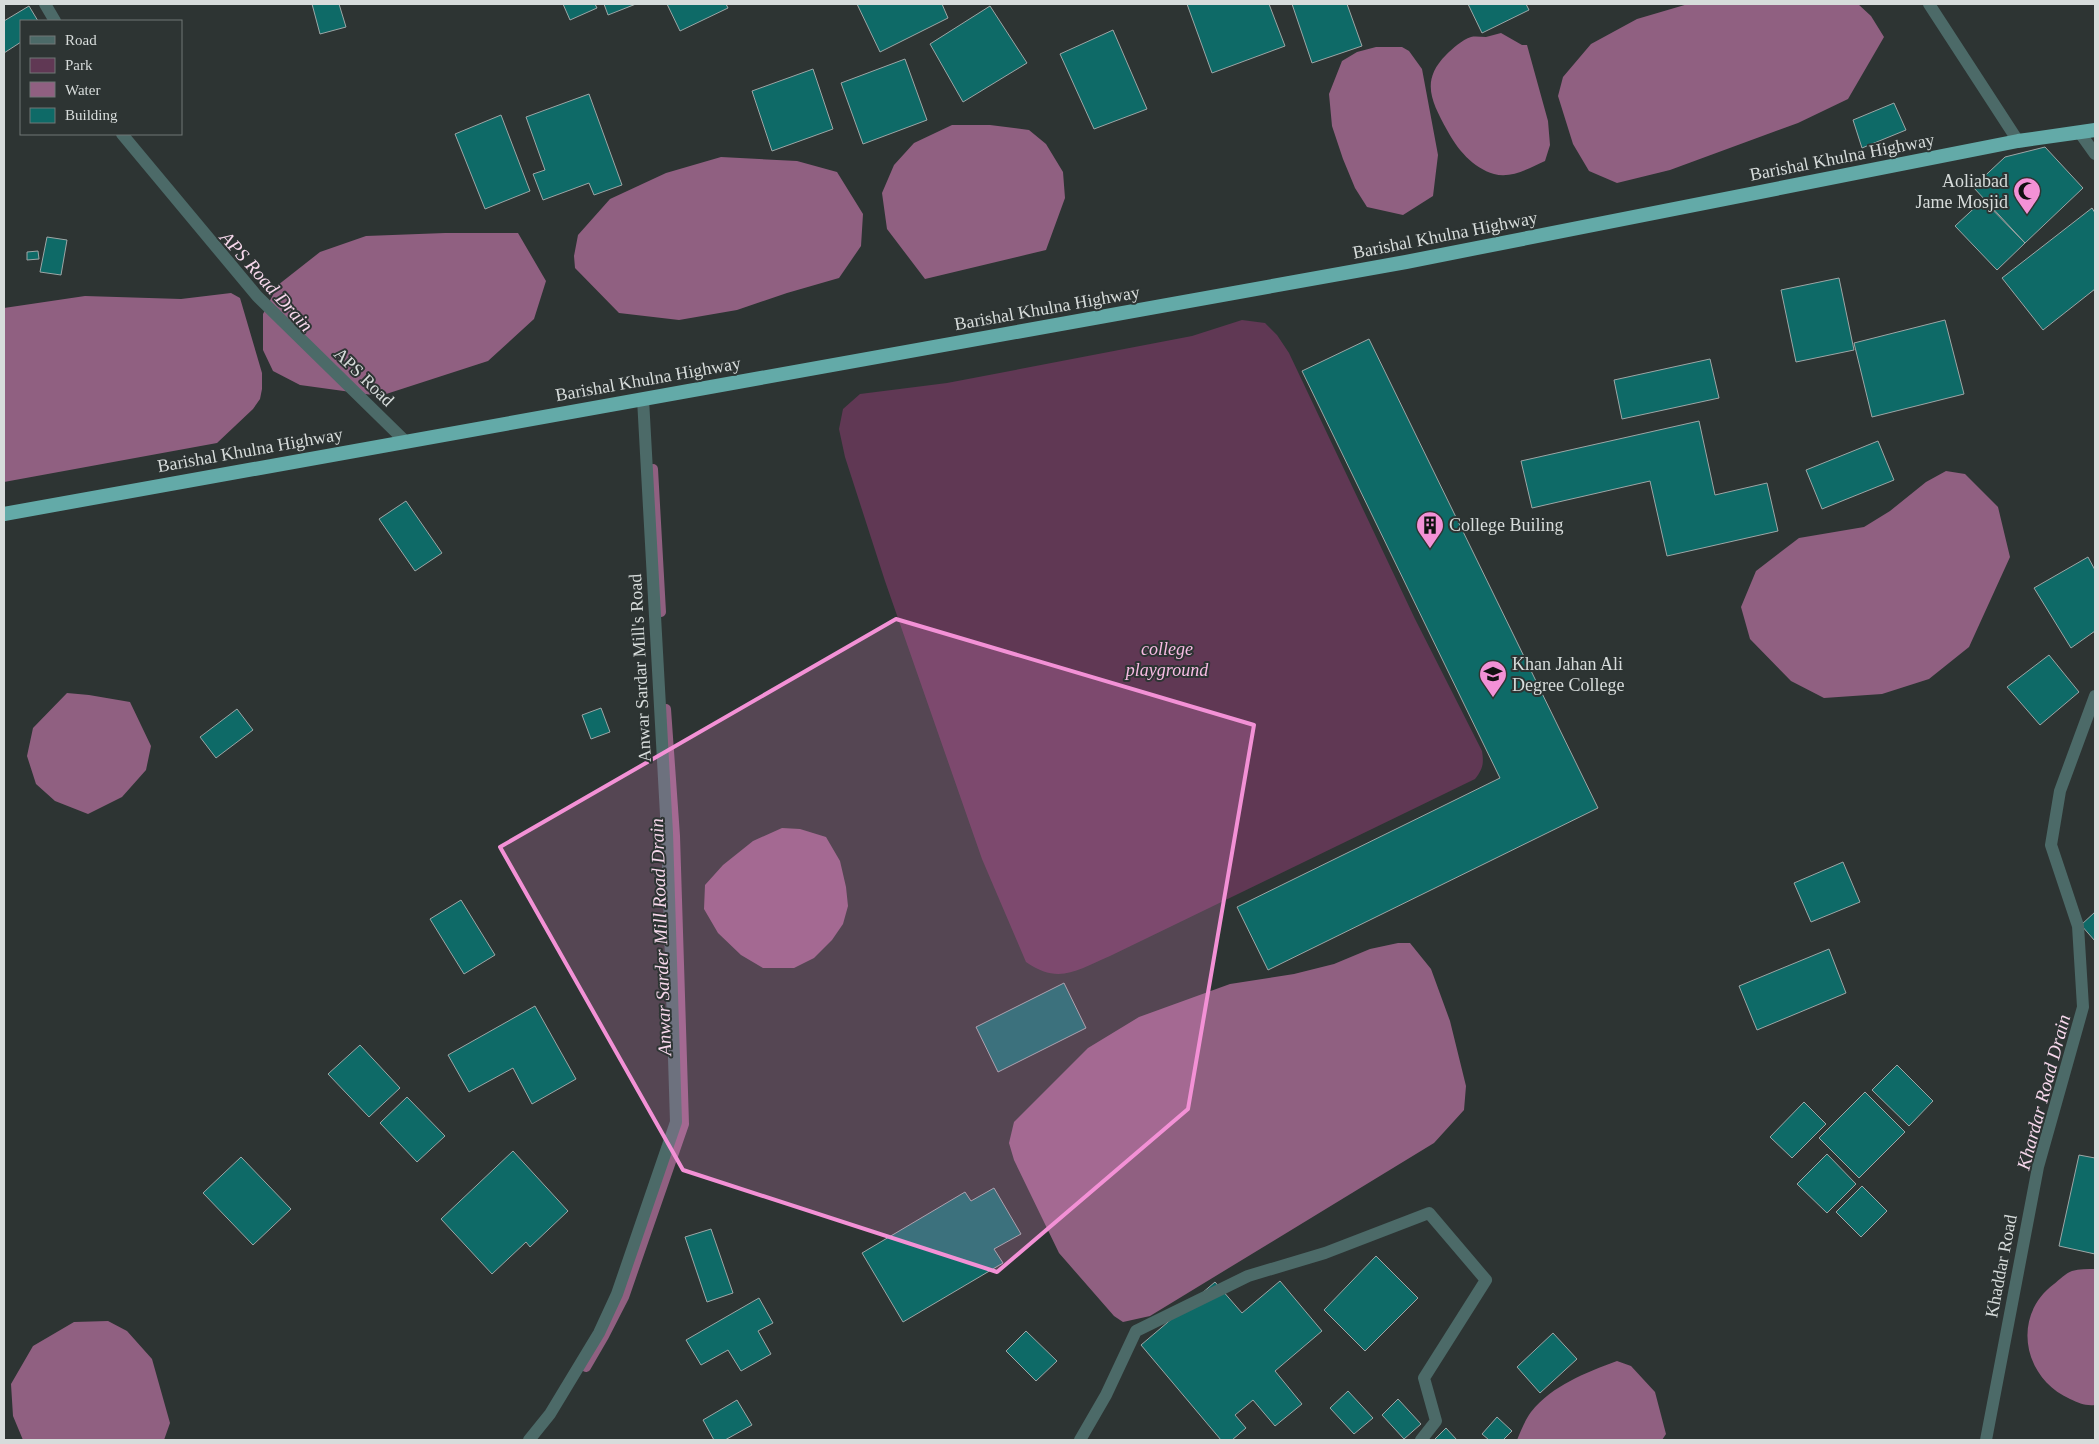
<svg xmlns="http://www.w3.org/2000/svg" width="2099" height="1444" font-family="Georgia,serif">
	<style>
		.green { fill: #603854 }
		.water { fill: #906081 }
		.lines { fill: none; stroke-linecap: round; stroke-linejoin: round }
		.stream { stroke: #906081; stroke-width: 10 }
		.building { fill: #0e6a67; stroke: #9da6a6 }
		.service { stroke: #4c6a68; stroke-width: 12 }
		.tertiary { stroke: #4c6a68; stroke-width: 12 }
		.trunk { stroke: #63aaa8; stroke-width: 14 }
		.marked { fill: #f391d6; fill-opacity: 0.2; stroke: #f391d6; stroke-width: 4; stroke-linejoin: round }
		.labels { text-anchor: middle; stroke-width: 4; stroke-linejoin: round; paint-order: stroke }
		.street-label { font-size: 18px; fill: #d7dcdb; stroke: #2d3433 }
		.poi-label { font-size: 18px; fill: #d7dcdb; stroke: #2d3433; text-anchor: start }
		.park-label { font-size: 18px; font-style: italic; fill: #f8bce4; stroke: #2d3433 }
		.water-label { font-size: 19px; font-style: italic; fill: #f7d8ec; stroke: #2d3433 }
	</style>
	<rect width="100%" height="100%" fill="#2d3433"/>
	<path class="green" d="M1242,320L1265,323L1277,335L1289,353L1415,619L1482,751C1484,763 1483,769 1475,779L1110,956C1077,970 1059,985 1026,962L982,859L885,581L845,457L839,429L843,409L860,394L947,383L1192,336Z"/>
	<path class="water" d="M1688,4H1858L1871,16L1884,37L1848,99L1798,123L1670,170L1617,183L1589,171L1573,144L1558,96L1563,77L1591,44L1637,19Z
		M1501,33L1522,45H1527L1548,121L1550,145L1545,161C1530,168 1511,179 1494,174C1473,168 1457,149 1447,130C1432,102 1420,81 1446,55C1453,48 1462,40 1471,37C1475,36 1481,37 1486,37C1491,36 1496,34 1501,33Z
		M1376,47H1402L1409,51L1422,69L1438,155L1433,196L1403,215L1367,207L1355,188L1343,159L1332,126L1329,94L1342,61L1357,52Z
		M952,125H990L1029,130L1046,144L1063,172L1065,198L1046,250L925,279L887,229L882,193L894,165L914,143Z
		M721,157L797,161L837,172L863,214L861,246L839,278L787,293L737,310L679,320L619,313L575,268L574,256L578,235L610,199L666,173Z
		M445,233H518L546,281L534,319L488,361L380,396L300,385L273,371L263,350V314L278,285L320,252L366,236Z
		M231,293L240,298L262,373V389L260,399L253,409L217,443L4,482V308L85,296L181,299Z
		M1946,471L1965,474L1998,507L2010,557L1969,647L1929,679L1882,694L1824,698L1791,681L1750,639L1741,607L1756,571L1799,538L1864,527L1890,511L1926,482Z
		M67,693L89,695L130,702L151,746L146,770L122,797L88,814L55,801L36,784L27,756L33,728Z
		M782,828L800,829L826,837L840,861L846,887L848,906L843,924L832,940L814,958L794,968H763L741,955L718,933L704,909L705,885L723,865L753,841Z
		M1398,943H1410L1431,969L1450,1021L1466,1086L1464,1110L1434,1143L1150,1316L1123,1322L1114,1316L1059,1253L1014,1160L1009,1143L1014,1122L1088,1048L1139,1017L1230,984L1294,974L1334,964L1370,949Z
		M2095,1269V1405C2085,1406 2079,1403 2070,1399C2023,1378 2011,1316 2054,1284C2059,1280 2066,1273 2072,1271C2079,1269 2088,1269 2095,1269Z
		M108,1321L127,1331L152,1359L170,1423L164,1440H23L13,1416L11,1384L33,1346L74,1322Z
		M1617,1361L1631,1366L1655,1392L1666,1434L1662,1440H1517C1521,1431 1525,1420 1531,1412C1553,1385 1585,1373 1617,1361Z"/>
	<g class="lines">
		<path class="stream" d="M653,469L661,612
			M586,1367L604,1336L624,1297L684,1124L675,836L666,709"/>
	</g>
	<path class="building" d="M312,4H339L346,27L320,34Z
		M563,4H595L597,8L570,20Z
		M604,4H636L608,15Z
		M667,4H726L728,8L680,31Z
		M857,4H942L948,18L880,52Z
		M1187,4H1269L1285,46L1212,73Z
		M1292,4H1347L1362,46L1312,63Z
		M1468,4H1526L1529,10L1482,33Z
		M29,6L38,21H21V42L4,53V21Z
		M990,6L1027,63L963,102L930,44Z
		M1113,30L1147,109L1094,129L1060,54Z
		M905,59L927,120L863,144L841,83Z
		M813,69L833,129L772,151L752,91Z
		M589,94L622,185L594,195L589,183L543,200L533,174L545,170L526,117Z
		M1894,103L1906,130L1862,148L1853,120Z
		M501,115L530,191L485,209L455,134Z
		M2045,147L2083,188L2025,243L1973,187L2005,157Z
		M1983,200L2025,243L1997,270L1955,226Z
		M2092,208L2095,213V289L2043,330L2002,278Z
		M47,237L67,240L61,275L40,272Z
		M38,251L39,259L27,260V252Z
		M1839,278L1854,350L1796,362L1781,290Z
		M1945,320L1964,394L1872,417L1854,343Z
		M1369,339L1598,808L1268,970L1237,907L1500,778L1302,371Z
		M1710,359L1719,398L1622,419L1614,380Z
		M1699,421L1715,495L1767,483L1778,531L1667,556L1650,481L1532,508L1521,461Z
		M1878,441L1894,480L1822,509L1806,470Z
		M406,501L442,553L415,571L379,519Z
		M2088,557L2095,570V631L2071,648L2034,588Z
		M2049,655L2079,692L2040,725L2007,687Z
		M601,708L610,732L591,739L582,715Z
		M237,709L253,730L216,758L200,737Z
		M1843,862L1860,902L1811,922L1794,883Z
		M461,900L495,955L464,974L430,919Z
		M2095,912V941L2081,925Z
		M1829,949L1846,993L1757,1030L1739,986Z
		M1064,983L1086,1028L998,1072L976,1027Z
		M535,1006L576,1079L532,1104L513,1068L469,1092L448,1055Z
		M360,1045L400,1088L369,1117L328,1074Z
		M1897,1065L1933,1101L1909,1126L1872,1090Z
		M1865,1092L1905,1132L1859,1178L1819,1138Z
		M407,1097L445,1136L417,1162L380,1123Z
		M1804,1102L1826,1124L1792,1158L1770,1137Z
		M513,1151L568,1211L530,1247L526,1242L492,1274L441,1219Z
		M1827,1154L1856,1184L1827,1213L1797,1184Z
		M2079,1155L2095,1158V1254L2059,1246Z
		M241,1157L291,1209L253,1245L203,1193Z
		M1862,1186L1887,1211L1861,1237L1836,1212Z
		M994,1188L1021,1234L994,1249L1003,1263L903,1322L862,1253L965,1192L971,1201Z
		M711,1229L733,1293L707,1302L685,1237Z
		M1376,1256L1418,1298L1365,1351L1324,1310Z
		M1280,1281L1322,1331L1275,1371L1302,1404L1275,1426L1253,1400L1235,1415L1246,1428L1232,1440H1221L1141,1345L1215,1282L1242,1313Z
		M759,1298L773,1323L758,1331L771,1354L741,1371L728,1350L701,1365L686,1340Z
		M1026,1331L1057,1361L1036,1381L1006,1351Z
		M1553,1333L1577,1359L1540,1393L1517,1367Z
		M1348,1391L1373,1418L1354,1434L1330,1408Z
		M1398,1399L1421,1424L1404,1439L1382,1415Z
		M737,1400L752,1425L725,1440H714L703,1420Z
		M1497,1417L1512,1431L1503,1440H1489L1482,1434Z
		M1446,1428L1457,1440H1434Z"/>
	<g class="lines">
		<path class="service" d="M1080,1440L1106,1395L1136,1331L1248,1276L1325,1253L1429,1213L1486,1280L1424,1378L1436,1421L1421,1440"/>
		<path class="tertiary" d="M45,4L55,21
			M1929,4L2018,141
			M2080,133L2095,154
			M122,134L257,296L405,441
			M529,1440L550,1414L599,1333L617,1294L676,1122L667,833L643,399
			M1986,1440L2038,1167L2083,1007L2078,926L2051,845L2060,791L2095,696"/>
		<path class="trunk" d="M4,514L1406,262L2018,141L2095,130"/>
	</g>
	<path class="marked" d="M896,619L1254,725L1188,1109L997,1272L683,1170L500,847Z"/>
	<defs>
		<g id="mosque-pin" transform="scale(1.4375)"><path d="M0 17L-7.5 6A9.5 9.5 0 1 1 7.5 6Z" fill="#f391d6" stroke="#2d3433"/><path d="M3.5-4.9A6 6 0 1 0 3.5 4.9A5 5 0 1 1 3.5-4.9Z" fill="#111"/></g>
		<g id="building-pin" transform="scale(1.4375)"><path d="M0 17L-7.5 6A9.5 9.5 0 1 1 7.5 6Z" fill="#f391d6" stroke="#2d3433"/><path d="M-4-6H4V6H1V3H-1V6H-4ZM-2.5-4.3h1.7v1.8h-1.7ZM.8-4.3h1.7v1.8H.8ZM-2.5-1h1.7V.8h-1.7ZM.8-1h1.7V.8H.8Z" fill="#111"/></g>
		<g id="university-pin" transform="scale(1.4375)"><path d="M0 17L-7.5 6A9.5 9.5 0 1 1 7.5 6Z" fill="#f391d6" stroke="#2d3433"/><path d="M0-5L7-2L0 1L-7-2ZM-4 1L0 2.5L4 1V4Q0 6-4 4Z" fill="#111"/></g>
	</defs>
	<g fill-rule="evenodd">
		<use href="#mosque-pin" x="2027" y="191"/>
		<use href="#building-pin" x="1430" y="525"/>
		<use href="#university-pin" x="1493" y="674"/>
	</g>
	<g class="labels">
		<g class="street-label">
			<text transform="translate(1842 157) rotate(-11)" y="6">Barishal Khulna Highway</text>
			<text transform="translate(1445 235) rotate(-11)" y="6">Barishal Khulna Highway</text>
			<text transform="translate(1047 308) rotate(-10)" y="6">Barishal Khulna Highway</text>
			<text transform="translate(364 377) rotate(44)" y="6">APS Road</text>
			<text transform="translate(648 379) rotate(-10)" y="6">Barishal Khulna Highway</text>
			<text transform="translate(250 450) rotate(-10)" y="6">Barishal Khulna Highway</text>
			<text transform="translate(640 668) rotate(-93)" y="6">Anwar Sardar Mill's Road</text>
			<text transform="translate(2001 1266) rotate(-79)" y="6">Khaddar Road</text>
		</g>
		<g class="poi-label">
			<text x="2008" y="187" text-anchor="end">Aoliabad<tspan x="2008" dy="21">Jame Mosjid</tspan></text>
			<text x="1449" y="531">College Builing</text>
			<text x="1512" y="670">Khan Jahan Ali<tspan x="1512" dy="21">Degree College</tspan></text>
		</g>
		<g class="park-label">
			<text x="1167" y="655">college<tspan x="1167" dy="21">playground</tspan></text>
		</g>
		<g class="water-label">
			<text transform="translate(267 281) rotate(48)" y="7">APS Road Drain</text>
			<text transform="translate(660 937) rotate(-92)" y="7">Anwar Sarder Mill Road Drain</text>
			<text transform="translate(2043 1092) rotate(-75)" y="7">Khardar Road Drain</text>
		</g>
	</g>
	<rect width="2099" height="1444" fill="none" stroke="#d7dcdb" stroke-width="10"/>
	<rect x="20" y="20" width="162" height="115" fill="#2d3433" stroke="#717776"/>
	<rect x="30" y="36" width="25" height="8" fill="#4c6a68" stroke="#717776"/>
	<text x="65" y="45" font-size="15" fill="#d7dcdb">Road</text>
	<rect x="30" y="58" width="25" height="15" fill="#603854" stroke="#717776"/>
	<text x="65" y="70" font-size="15" fill="#d7dcdb">Park</text>
	<rect x="30" y="82" width="25" height="15" fill="#906081" stroke="#717776"/>
	<text x="65" y="95" font-size="15" fill="#d7dcdb">Water</text>
	<rect x="30" y="108" width="25" height="15" fill="#0e6a67" stroke="#717776"/>
	<text x="65" y="120" font-size="15" fill="#d7dcdb">Building</text>
</svg>
